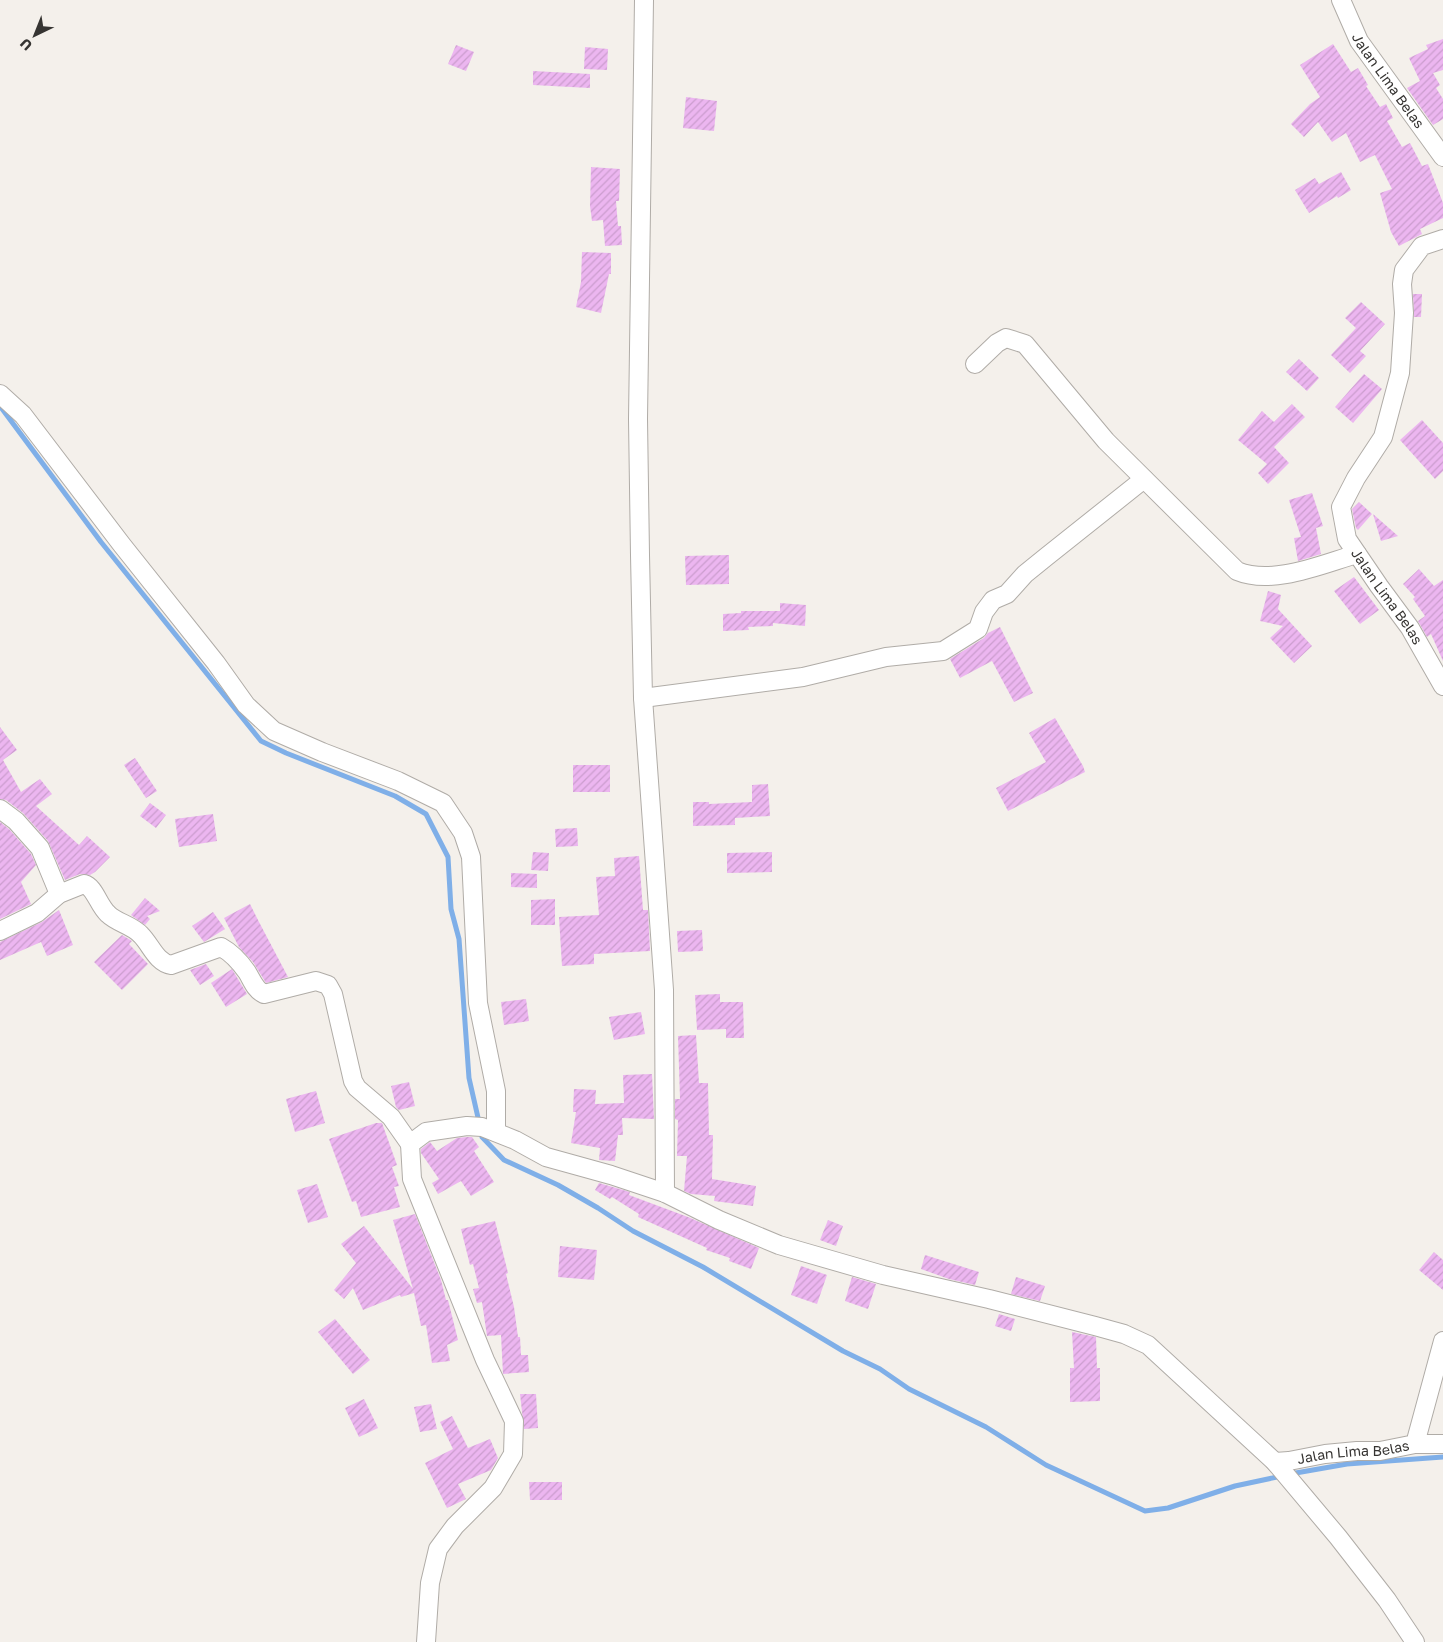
<svg xmlns="http://www.w3.org/2000/svg" width="1443" height="1642" font-family="'Golos Text',sans-serif">
	<style>
		.lines { fill: none; stroke-linecap: round; stroke-linejoin: round }
		.stream { stroke: #7fafe8; stroke-width: 5 }
		.building { fill: url(#building-hatch) }
		.street-casing { stroke: #b0aca7; stroke-width: 20 }
		.street { stroke: #fff; stroke-width: 18 }
		.labels { text-anchor: middle; stroke-width: 4; stroke-linejoin: round; paint-order: stroke }
		.street-label { font-size: 14px; fill: #363432; stroke: #f4f0eb }
	</style>
	<defs>
		<pattern id="building-hatch" width="6" height="6" patternUnits="userSpaceOnUse" patternTransform="scale(1.25)"><rect width="6" height="6" fill="#ecb6f0"/><path d="M-1 1l2-2M0 6l6-6M5 7l2-2" fill="none" stroke="#cb9dce"/></pattern>
	</defs>
	<rect width="100%" height="100%" fill="#f4f0eb"/>
	<g class="lines">
		<path class="stream" d="M0,406L101,542L261,741L286,753L395,796L426,814L448,857L451,909L459,939L469,1078L479,1122
			M481,1131L482,1137L504,1160L558,1185L598,1208L633,1231L703,1267L843,1351L880,1369L909,1389L986,1427L1046,1465L1145,1511L1168,1508L1235,1486L1282,1476
			M1290,1474L1347,1464L1443,1457"/>
	</g>
	<path class="building" d="M1443,39V70L1433,73L1440,85L1436,88L1443,99V119L1433,125L1407,88L1420,81L1409,58L1428,49L1426,45Z
		M1333,44L1351,72L1358,68L1368,85L1366,86L1380,107L1386,104L1393,118L1387,121L1402,147L1410,143L1422,166L1428,164L1443,203V218L1420,229L1422,234L1399,246L1391,232L1380,193L1392,189L1375,155L1360,162L1346,133L1332,142L1318,122L1304,137L1291,124L1310,104L1320,97L1300,65Z
		M456,45L474,52L466,71L448,64Z
		M585,47L608,49L607,70L584,69Z
		M533,71L590,74V88L533,85Z
		M686,97L717,101L714,131L683,128Z
		M591,167L620,169L619,201H616L618,226H621L622,245L605,246L603,220L592,221L590,206Z
		M1341,172L1351,190L1338,198L1337,196L1309,213L1295,190L1315,178L1319,184Z
		M582,252L611,253V274H609L601,313L576,307L581,282Z
		M1413,294H1422L1421,317H1414Z
		M1361,302L1385,324L1360,351L1366,356L1350,373L1331,355L1356,328L1345,318Z
		M1299,359L1319,378L1307,391L1286,372Z
		M1364,374L1382,389L1353,423L1335,407Z
		M1292,404L1305,417L1274,447L1289,463L1268,484L1258,473L1267,464L1238,440L1262,411L1274,422Z
		M1422,420L1443,443V471L1435,479L1400,440Z
		M1312,493L1323,526L1316,528L1321,554L1298,561L1294,538L1301,537L1289,500Z
		M1359,502L1372,514L1358,530L1356,528L1352,509Z
		M1373,514L1398,536L1381,541Z
		M729,555V584L686,585L685,556Z
		M1419,569L1434,586L1443,580V661L1431,634L1427,637L1418,621L1425,616L1413,599L1415,597L1403,584Z
		M1354,577L1379,610L1360,624L1334,591Z
		M1268,591L1281,595L1278,609L1312,646L1294,663L1270,638L1283,626L1260,621Z
		M780,603L806,605L805,626L773,623V626L748,627L749,630L723,631V614L741,613V611H780Z
		M1000,627L1033,693L1014,702L992,661L960,678L950,659L984,638L988,633Z
		M1055,718L1083,766L1085,772L1008,811L996,788L1046,762L1029,733Z
		M0,727L17,750L3,760L21,792L40,779L52,794L36,806L79,845L87,836L110,857L95,872L90,875L80,874L65,880L48,841L23,813L6,800L0,799Z
		M135,758L157,791L146,798L124,765Z
		M573,765H610V792H573Z
		M768,784L770,816L735,818V825L693,826V802H709V804L752,802V785Z
		M150,803L166,815L156,828L140,816Z
		M213,814L217,841L179,847L175,819Z
		M0,822L9,829L31,854L36,865L21,882L31,904L0,919Z
		M577,828L578,846L556,847L555,829Z
		M533,852L549,853L548,871L531,870Z
		M772,852V872L727,873V853Z
		M639,856L643,910H648L650,951L594,954V964L562,966L559,917L599,915L596,877L615,876L614,858Z
		M511,873L537,874V888L511,887Z
		M145,898L160,911L147,916L150,919L145,925L131,915Z
		M555,899V925H531V900Z
		M250,904L259,922L288,977L266,983L253,962L239,947L224,918Z
		M59,910L73,945L47,956L41,942L0,960V942L42,922Z
		M213,912L225,929L204,942L192,926Z
		M702,930L703,951L678,952L677,931Z
		M122,935L132,941L129,944L148,964L122,990L94,962Z
		M206,964L214,976L200,985L190,970Z
		M232,969L247,994L226,1007L211,983Z
		M720,994V1002H743L744,1038H726V1029L697,1030L695,995Z
		M526,999L529,1021L504,1025L501,1002Z
		M641,1012L645,1034L614,1040L609,1017Z
		M696,1035L699,1083H708L709,1135H713L712,1179L756,1186L753,1206L714,1201L715,1196L691,1194L684,1191L687,1156H677L678,1120L675,1119V1099H680L678,1036Z
		M652,1074L654,1119L622,1118L623,1135H618L615,1161L599,1160L600,1148L571,1143L576,1112H573L574,1089L596,1090L595,1104L624,1103L623,1075Z
		M409,1082L415,1106L399,1110L396,1107L391,1086Z
		M316,1091L325,1123L295,1132L286,1099Z
		M376,1123H382L397,1165L392,1167L399,1186L394,1187L400,1207L361,1217L356,1201L352,1202L329,1139Z
		M467,1137H472L479,1147L474,1151L494,1182L471,1196L461,1181L438,1194L432,1183L439,1179L421,1153V1149L430,1142L437,1151L457,1138Z
		M599,1183L630,1192L629,1195L688,1217L759,1248L751,1269L729,1261L730,1258L706,1250L707,1248L638,1217L639,1214L612,1197L610,1199L595,1190Z
		M317,1184L328,1217L308,1223L297,1190Z
		M415,1214L441,1280L446,1300H448L458,1340L447,1345L450,1361L432,1363L426,1325L421,1326L414,1293L401,1297L400,1295L363,1310L353,1288L344,1299L334,1290L356,1263L341,1244L364,1226L413,1289L393,1220Z
		M828,1220L843,1226L836,1246L820,1240Z
		M495,1221L508,1273L506,1274L514,1307L518,1337H520L521,1355H528L529,1372L503,1374L501,1335L487,1336L482,1302L477,1303L473,1289L479,1288L473,1264L470,1265L461,1229Z
		M560,1246L597,1250L594,1280L558,1277Z
		M1434,1252L1443,1260V1290L1419,1270Z
		M925,1255L979,1272L975,1285L949,1279L921,1269Z
		M801,1266L827,1275L817,1304L791,1295Z
		M852,1277L876,1284L868,1309L845,1301Z
		M1016,1277L1045,1286L1040,1301L1011,1294Z
		M999,1314L1015,1319L1011,1331L995,1326Z
		M335,1319L370,1360L353,1374L318,1332Z
		M1072,1332L1096,1337L1097,1368H1100V1401L1070,1402V1368H1074Z
		M520,1394H536L538,1428L524,1429Z
		M364,1399L378,1428L359,1437L345,1408Z
		M431,1404L437,1429L420,1432L414,1407Z
		M452,1416L468,1448L490,1439L498,1458L491,1470L458,1484L466,1499L447,1508L425,1463L453,1449L440,1422Z
		M529,1482H562V1500H530Z"/>
	<g class="lines">
		<g class="street-casing">
			<g id="street">
				<path d="M644,0L638,419L640,555L643,698L664,990L665,1193"/>
				<path id="s1" d="M1341,0L1359,41L1443,157"/>
				<path id="s2" d="M1443,239L1422,246L1404,270L1402,284L1404,313L1400,373L1383,437L1356,478L1341,507L1347,539L1379,586L1410,628L1443,686"/>
				<path d="M975,364L997,343L1006,338L1025,344L1106,441L1237,571C1273,586 1322,564 1357,554"/>
				<path d="M0,394L23,415L122,545L216,663L246,705L274,731L322,752L398,781L443,803L463,833L471,857L478,1003L496,1091V1132"/>
				<path d="M643,698L803,677L886,657L943,651L978,629L984,612L993,600L1007,594L1025,574L1046,557L1144,479"/>
				<path d="M0,809L16,821L40,848L59,894"/>
				<path d="M0,931L37,913L59,894L84,884C95,887 98,905 108,914C117,923 132,925 141,935C151,945 156,962 171,965L221,947C232,953 240,962 247,972C252,980 255,990 264,994L316,981L328,985L333,994L353,1081L357,1088L391,1117L410,1144"/>
				<path d="M1415,1444H1443"/>
				<path id="s3" d="M1275,1462L1289,1461L1325,1454L1357,1451H1380L1415,1444L1443,1341"/>
				<path d="M426,1642L430,1583L438,1549L455,1526L493,1488L513,1454L514,1421L485,1360L412,1179L410,1144L426,1132L467,1126L482,1127L515,1140L546,1157L611,1175L665,1193L719,1220L779,1245L883,1275L989,1299L1095,1326L1124,1334L1148,1345L1275,1462L1338,1537L1387,1600L1415,1642"/>
			</g>
		</g>
		<use href="#street" class="street"/>
	</g>
	<g class="labels">
		<g class="street-label">
			<text dy="5" stroke="none"><textPath href="#s1" startOffset="94">Jalan Lima Belas</textPath></text>
			<text dy="5" stroke="none"><textPath href="#s2" startOffset="406">Jalan Lima Belas</textPath></text>
			<text dy="5" stroke="none"><textPath href="#s3" startOffset="79">Jalan Lima Belas</textPath></text>
		</g>
	</g>
	<g transform="translate(35 35) rotate(223)" stroke="#f4f0eb" stroke-width="4" paint-order="stroke">
	<path d="M0-4L9 19L0 12L-9 19Z" fill="#363432"/>
	<text y="-8" font-size="14" font-weight="bold" text-anchor="middle" fill="#363432">U</text>
	</g>
</svg>
